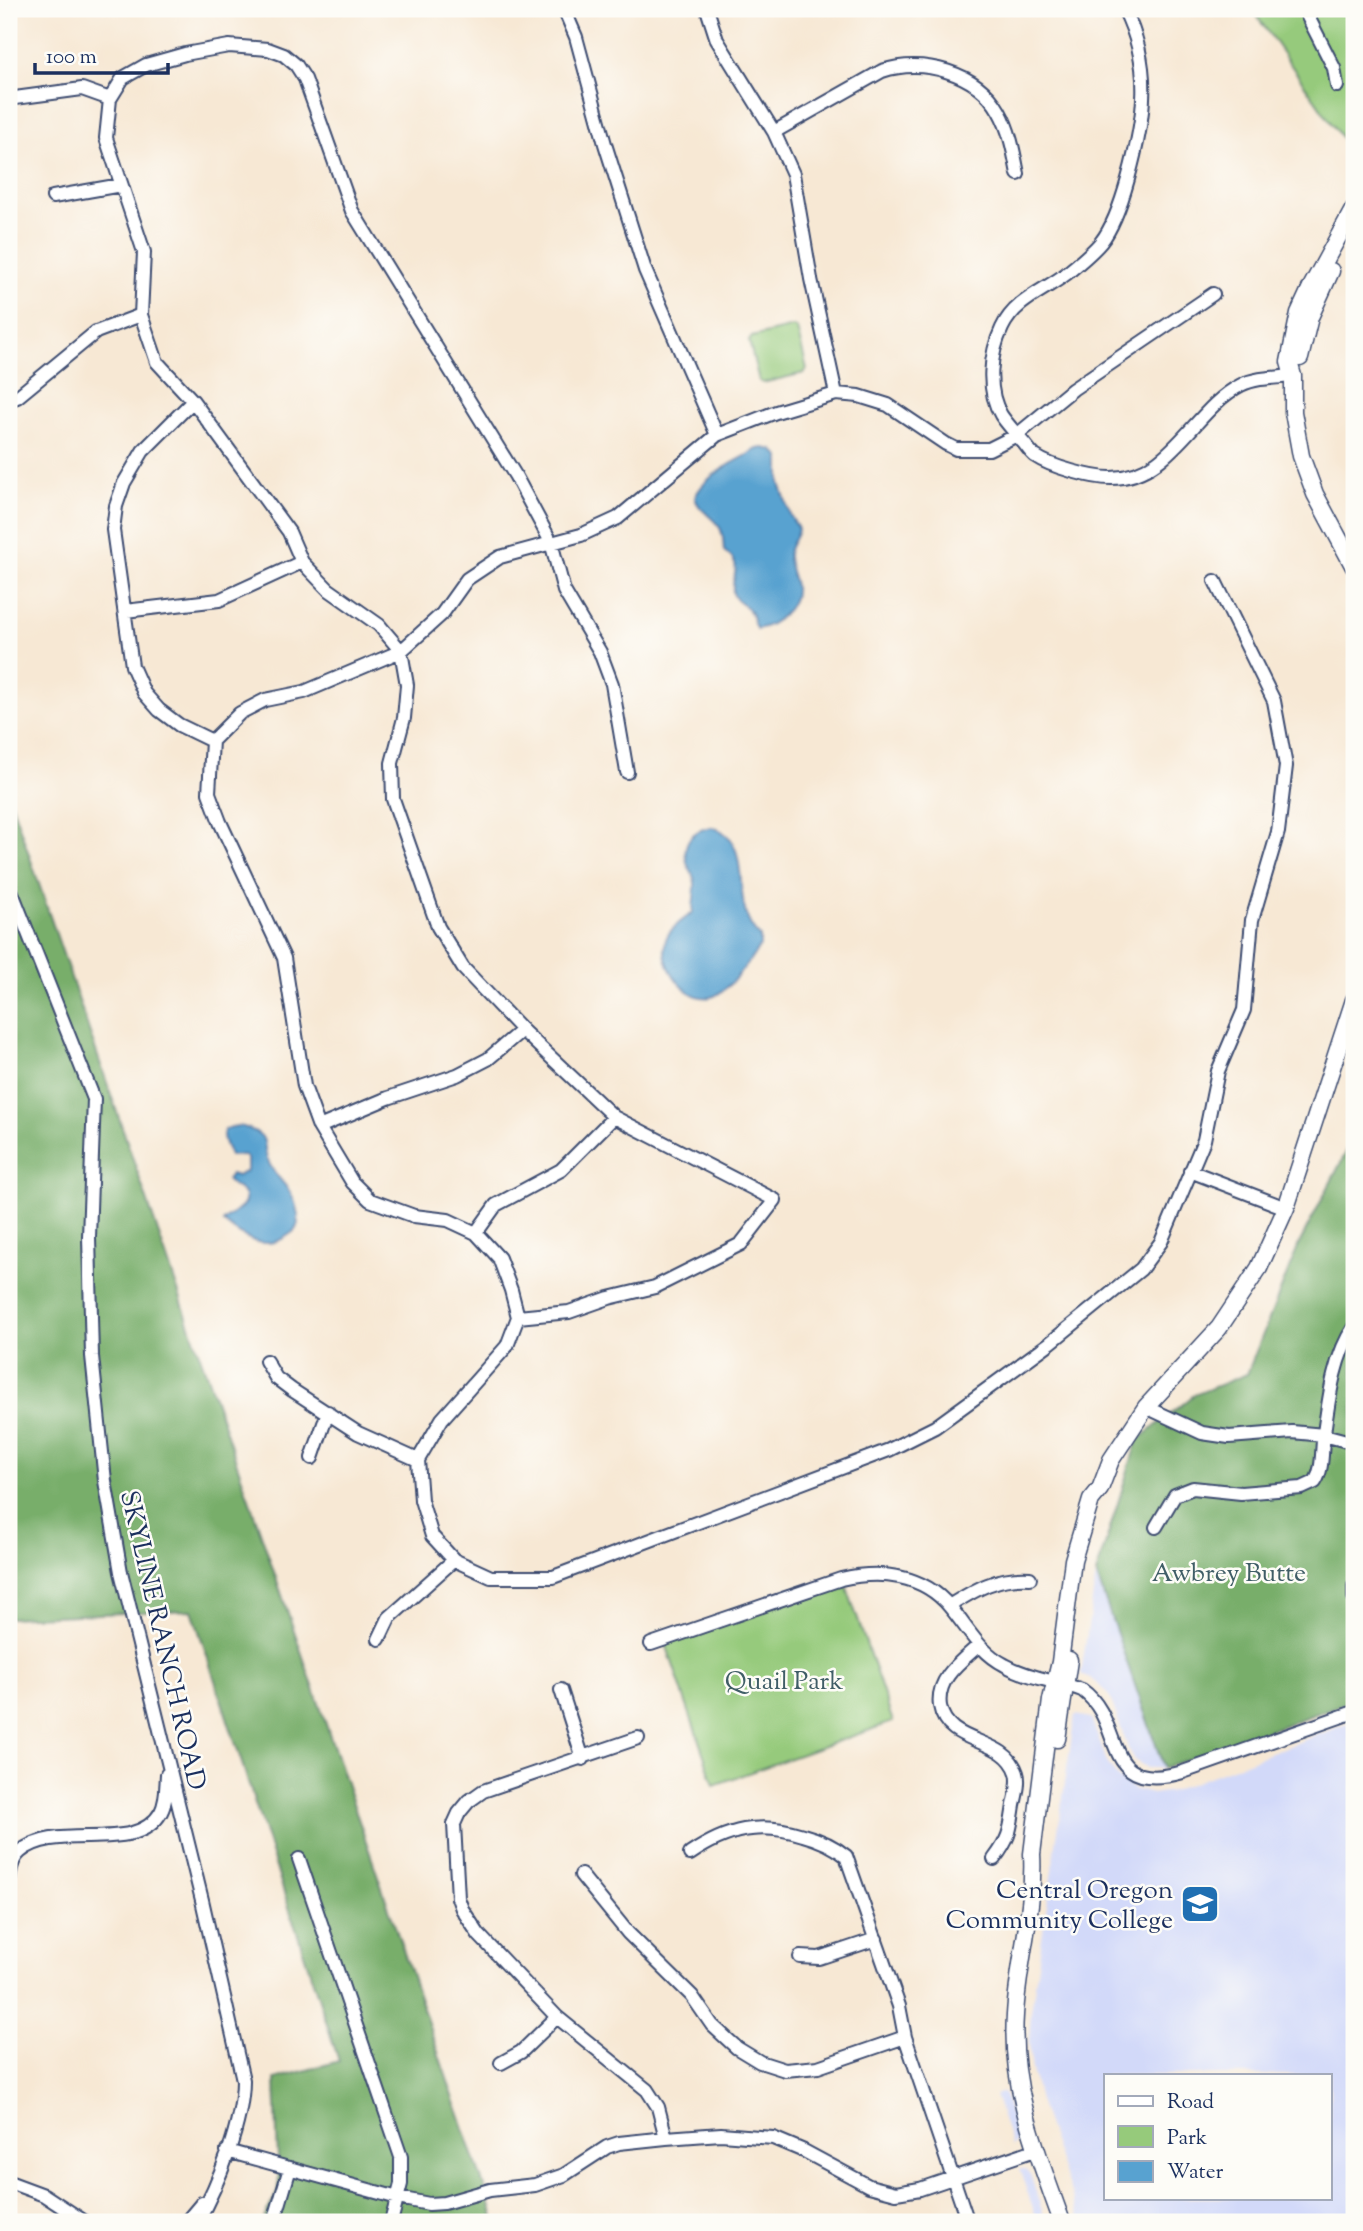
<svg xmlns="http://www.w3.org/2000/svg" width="1363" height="2231" font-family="'Sorts Mill Goudy',serif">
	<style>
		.built { fill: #d2d9f9; fill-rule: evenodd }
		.green { fill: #96ca7b; stroke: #587c6c; stroke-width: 2 }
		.forest { fill: #78ae6b; stroke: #4a6e64; stroke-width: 2 }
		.water { fill: #58a2d0; stroke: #3a6897; stroke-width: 2 }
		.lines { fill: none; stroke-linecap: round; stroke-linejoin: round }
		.minor-casing { stroke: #3c4b70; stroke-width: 16 }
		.major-casing { stroke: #3c4b70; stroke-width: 19 }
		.minor { stroke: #fff; stroke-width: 12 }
		.major { stroke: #fff; stroke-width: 16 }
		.labels { text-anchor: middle; stroke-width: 5; stroke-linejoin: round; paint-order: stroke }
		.park-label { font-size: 26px; fill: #405e67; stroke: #fdfcf7 }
		.street-label { font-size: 26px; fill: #1b2f5e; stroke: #fdfcf7 }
		.poi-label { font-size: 26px; fill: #1b2f5e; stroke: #fdfcf7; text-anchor: end }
	</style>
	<rect width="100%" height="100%" fill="#fdfcf7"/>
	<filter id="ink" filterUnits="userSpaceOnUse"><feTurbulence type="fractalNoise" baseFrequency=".0143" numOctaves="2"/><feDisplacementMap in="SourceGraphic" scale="14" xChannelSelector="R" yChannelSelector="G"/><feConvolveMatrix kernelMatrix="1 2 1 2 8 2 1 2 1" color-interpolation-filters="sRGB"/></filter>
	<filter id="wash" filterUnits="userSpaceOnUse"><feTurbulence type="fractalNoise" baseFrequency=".00686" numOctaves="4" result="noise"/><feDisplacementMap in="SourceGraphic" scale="28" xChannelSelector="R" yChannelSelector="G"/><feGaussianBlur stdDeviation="1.57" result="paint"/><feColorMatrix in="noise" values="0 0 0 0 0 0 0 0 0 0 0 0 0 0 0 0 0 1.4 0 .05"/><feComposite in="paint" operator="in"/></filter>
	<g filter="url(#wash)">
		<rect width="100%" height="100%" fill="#f7e8d4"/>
		<path class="built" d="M1096,1574L1164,1768H1147L1134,1760L1129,1751L1110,1697L1097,1683L1081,1674Z
			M1075,1715L1091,1718L1107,1762L1117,1777L1133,1789L1152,1794L1172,1791L1354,1721V2222H1081L1039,2101L1032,2070L1029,2042L1031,2012ZM1106,2075H1330V2198H1106Z
			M1003,2092L1017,2137L1016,2142L1012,2146L995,2095Z
			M1019,2169H1026L1030,2174L1046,2222H1038Z"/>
		<path class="green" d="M1252,9H1354V156Z
			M793,327L797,329L807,369L804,373L763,383L759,381L749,341L752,337Z
			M844,1579L893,1722L714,1785L665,1641Z"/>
		<path class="forest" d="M9,796L496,2222H262L279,2189L275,2079L339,2061L192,1610L9,1618Z
			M1354,1137V1700L1164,1768L1096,1574L1137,1441L1194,1395L1247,1374L1299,1244Z"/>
		<path class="water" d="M764,448L773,450L780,457V483L790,515L798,529C797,538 789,544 788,554C787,566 794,576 795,587C797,608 774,626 757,629C752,623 754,615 748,609C743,603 734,601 733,592C731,574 745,566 724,551C723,543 724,535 720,528C713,516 697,510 695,497C707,472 736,463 757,449Z
			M713,827C758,843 726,906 760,937V946C751,960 727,993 711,997C684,1003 655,958 668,935C674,925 685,919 693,912C693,903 695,893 695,884C695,875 689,870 687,862C681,841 694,829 713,827Z
			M240,1126C276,1136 258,1144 270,1165C282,1186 294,1188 298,1216C299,1224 297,1230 290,1234C265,1253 245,1239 223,1222C229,1213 251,1208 244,1194C240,1187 231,1186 227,1180L231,1174L237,1176L247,1171V1159L243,1155L230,1156C224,1141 214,1127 240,1126Z"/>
	</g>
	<g filter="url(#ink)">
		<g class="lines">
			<g class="minor-casing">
				<path id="minor" d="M564,9L576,37L605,144L645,270L717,435
					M707,9L717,40L774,132L793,174L811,279L836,394
					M1124,9C1153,67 1145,118 1128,179C1123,197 1113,227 1101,242C1092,253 1077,265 1066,274C1044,291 1015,300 1002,328C990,353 986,390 1001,415C1007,424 1015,432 1021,440C1026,445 1030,452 1035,456C1051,467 1092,478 1111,478C1171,478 1194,409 1241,385C1257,377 1276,378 1293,376
					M1304,9L1334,68L1337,86
					M15,98L82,89L110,99
					M774,132L882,71C923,58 977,72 999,111C1010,130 1014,153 1018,174
					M53,197L121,185
					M1213,294L1073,389L1017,435L989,449H956L946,444L888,405L859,396L836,394L776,412L717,435L618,518L581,535L500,557L467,579L442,614L401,651L304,692L265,700L240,713L212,741L209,793L220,822L284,958L304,1086L319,1127L352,1182L370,1200L414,1216L448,1220L476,1233L499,1258L511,1290L518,1317L507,1346L442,1419L418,1460L421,1500L432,1536L454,1560L491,1577H553L889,1450L935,1427L979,1395L1050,1343L1141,1269L1161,1242L1204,1140L1218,1071L1244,1010L1252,920L1278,832L1286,766L1274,701L1215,581
					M9,400L17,397L96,332L141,315
					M193,401L143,451L124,483L116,506L113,530L132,666L144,693L159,710L179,725L212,741
					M125,611L219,600L302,562
					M9,885L94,1099L89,1237L92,1356L105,1481L121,1572L202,1900L243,2080C243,2123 218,2185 197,2222
					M319,1127L388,1098L457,1075L488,1059L522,1030
					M1190,1171L1286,1208
					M476,1233L496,1205L561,1170L614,1117
					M518,1317L569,1312L609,1298L655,1287L741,1244L775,1200L614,1117L522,1030L463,968L438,927L393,799L392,763L404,718L407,685L401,651L379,625L328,589L302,562L289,532L193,401L157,362L141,315L144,252L106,138L110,99L123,78L146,65L185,54L229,46L268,49L284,55L296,65L305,79L352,211L515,475L551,542L564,591L600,652L612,684L627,772
					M266,1361L276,1378L292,1390L358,1433L418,1460
					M1146,1407L1202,1433L1229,1437L1292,1432L1324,1435L1354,1443
					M312,1458L328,1412
					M1156,1527L1175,1495L1193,1488L1241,1493L1302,1488L1315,1482C1324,1468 1321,1450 1324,1433C1329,1398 1334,1356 1354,1327
					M1354,1586V1597
					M949,1606C976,1589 998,1576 1030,1578
					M379,1639L389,1618L454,1560
					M651,1644L841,1579C880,1570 923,1574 950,1607C968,1628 979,1652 1005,1665C1028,1678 1057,1681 1082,1690C1127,1722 1098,1796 1183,1772L1354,1712
					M978,1646C960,1662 936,1679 940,1706C947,1747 1005,1735 1017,1773C1020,1782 1016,1796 1014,1805C1010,1831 1010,1838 994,1859
					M561,1690L583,1759
					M638,1738L483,1791L469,1801L459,1813L454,1824L458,1898L462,1909L479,1935L557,2017L647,2090L658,2107L666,2138
					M690,1854C727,1829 760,1821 803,1835C818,1839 834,1846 846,1856L899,2006L905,2037L968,2222
					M299,1859L401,2157V2184L391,2222
					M581,1875L628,1933L692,1996L712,2025L737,2048L760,2062L785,2070L818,2067L905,2037
					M9,1882C10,1872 11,1860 20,1852C56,1820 136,1857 161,1812C167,1801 166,1786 167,1774
					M800,1957L819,1958L876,1939
					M501,2063L521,2052L557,2017
					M227,2151L398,2198L429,2204L444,2203L490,2190L535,2185L564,2175L607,2147L619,2143L666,2138L721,2134L773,2138L804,2151L869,2186L896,2193L920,2189L1035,2150
					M9,2182L44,2195L85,2222
					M186,2222L202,2203
					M274,2222L290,2168"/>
			</g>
			<g class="major-casing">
				<path id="major" d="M1354,208L1311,287L1299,313L1289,362L1293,376V412L1301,456L1315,494L1354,567
					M1300,358L1310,317L1331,271
					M1057,1739L1069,1660
					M1062,2222C1038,2154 1010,2089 1015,2015C1018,1961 1035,1908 1032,1854L1051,1700L1060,1662L1073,1560L1091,1500L1100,1489L1111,1460L1146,1407L1219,1328L1259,1268L1286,1208L1354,1000"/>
			</g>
			<use href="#minor" class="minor"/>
			<use href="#major" class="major"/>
		</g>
	</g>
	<defs>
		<g id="university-square" transform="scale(2.0125)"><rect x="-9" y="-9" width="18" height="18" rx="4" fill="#1f6fb2" stroke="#fdfcf7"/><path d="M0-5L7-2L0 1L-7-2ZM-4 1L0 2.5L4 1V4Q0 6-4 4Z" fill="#fff"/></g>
	</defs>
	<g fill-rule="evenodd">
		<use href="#university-square" x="1200" y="1904"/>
	</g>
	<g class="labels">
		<g class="park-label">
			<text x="1229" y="1581">Awbrey Butte</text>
			<text x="784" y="1689">Quail Park</text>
		</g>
		<g class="street-label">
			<text transform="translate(164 1640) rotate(77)" y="9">SKYLINE RANCH ROAD</text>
		</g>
		<g class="poi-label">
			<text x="1173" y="1898">Central Oregon<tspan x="1173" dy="30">Community College</tspan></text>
		</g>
	</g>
	<rect width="1363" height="2231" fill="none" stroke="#fdfcf7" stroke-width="35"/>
	<rect x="1104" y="2074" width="228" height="126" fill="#fdfcf7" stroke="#a3aaba" stroke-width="2"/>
	<rect x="1118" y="2096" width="35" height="10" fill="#ffffff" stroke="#a3aaba" stroke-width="2"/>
	<text x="1167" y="2108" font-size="21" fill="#1b2f5e">Road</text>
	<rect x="1118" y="2126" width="35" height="21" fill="#96ca7b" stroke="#a3aaba" stroke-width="2"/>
	<text x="1167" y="2144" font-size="21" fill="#1b2f5e">Park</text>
	<rect x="1118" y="2161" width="35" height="21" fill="#58a2d0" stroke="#a3aaba" stroke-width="2"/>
	<text x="1167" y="2178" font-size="21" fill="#1b2f5e">Water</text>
	<path d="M35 63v10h133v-10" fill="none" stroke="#1b2f5e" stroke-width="3.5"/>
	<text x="46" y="63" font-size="21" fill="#1b2f5e" stroke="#fdfcf7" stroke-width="5" paint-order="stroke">100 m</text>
</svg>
